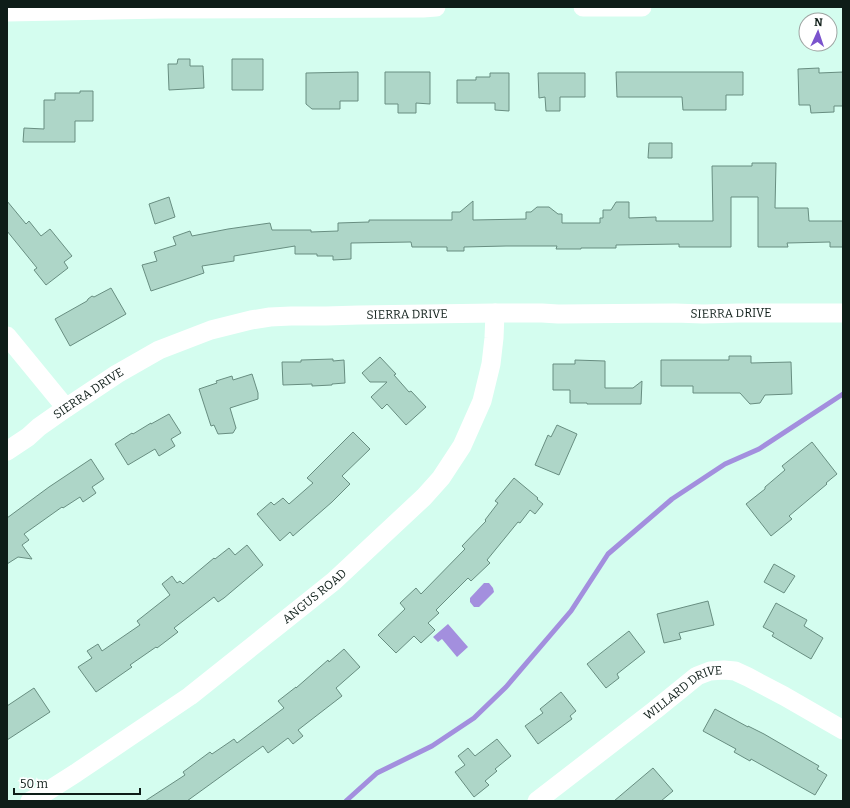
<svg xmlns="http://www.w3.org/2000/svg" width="850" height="808" font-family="Bitter,serif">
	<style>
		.water { fill: #a38fde }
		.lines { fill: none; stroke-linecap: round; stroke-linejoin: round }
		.stream { stroke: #a38fde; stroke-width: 5 }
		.building { fill: #aed6c8; stroke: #688e81 }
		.minor { stroke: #fff; stroke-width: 19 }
		.labels { text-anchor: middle; stroke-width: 3.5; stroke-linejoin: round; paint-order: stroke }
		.street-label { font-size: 12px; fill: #0e1d18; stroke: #fff }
	</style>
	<rect width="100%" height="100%" fill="#d4fdef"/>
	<path class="water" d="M484,583H489L493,588L494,592L479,607H474L470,602V598Z
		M448,624L468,647L457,657L442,639L438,642L433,637Z"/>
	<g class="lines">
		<path class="stream" d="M346,801L377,773L432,746L474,718L506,687L571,611L608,554L672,499L725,464L759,449L843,394"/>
	</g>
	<path class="building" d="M178,59H190V66H203L204,88L169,90L168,64H177Z
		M232,59H263V90H232Z
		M819,68V73L843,72V106H834V112L811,113L810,105H799L798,69Z
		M358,72V101H340V109H312L306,104V73Z
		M385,72H430V104L416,103V113H398V104H385Z
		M616,72H743V95H726V110H683L682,97H617Z
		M490,73H509V111L495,110V103H457V80H476V77H490Z
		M538,73H585V97H560V111H546L545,97L539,98Z
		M80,91H93V121H75V142H23L24,128L44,129V100H55V93H80Z
		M649,143H672V158H648Z
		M752,163H776L775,208H808L809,221H843V247H830V242L787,243L788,247H758V197H731V247H679V244L616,245V248H581V249H556L557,246H506L464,247V251H447V247H412L411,242L351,243V259L333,260V256H317V254H295V246L234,256V261L202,266L204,273L151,291L142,265L157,261L154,252L176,245L173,237L190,231L192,236L228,229L270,223L272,230H311V232L338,231V223L369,222V220H452V212H460L473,201V220L526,219V212H531L537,207H549L558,214H562V223H600V218H603V210H611L616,202H629V218L656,217V221H713L712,166H752Z
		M169,197L175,217L155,224L149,204Z
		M7,201L26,224L29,221L41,236L50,229L72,256L64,262L68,268L46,285L34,270L37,268L7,231Z
		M111,288L126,314L70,346L55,319L87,301L88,299L92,296L94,297Z
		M729,356H751V363L791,362L792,394L765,395L760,403L750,404L740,393H693V386H661V360H729Z
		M380,357L396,374L394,375L409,392L411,391L426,407L406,425L387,404L382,409L371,397L387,382H370L362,373Z
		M333,359V361L344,360L345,383L332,384V385L312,386V384L283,385L282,362H301V360Z
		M575,360L605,361V388H633L642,381L641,404H587V403H570V390H553V364H575Z
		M252,374L258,393V399L230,408L236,428L233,433L218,434L214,425L211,426L199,389L217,383L216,381L232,376L233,380Z
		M169,414L181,433L171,439L175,446L159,456L155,449L128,465L115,444L132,433L133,434L151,423V424Z
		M557,425L577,434L559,475L535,465L548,435L551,437Z
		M353,432L370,449L342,476L350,484L332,502L293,536L290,532L280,541L257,514L271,502L274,505L283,498L289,504L313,483L307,478Z
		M812,442L837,474L826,483L827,484L789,516L792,519L771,536L746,504L765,489V487L785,470L782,466Z
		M91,459L104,479L92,487L96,493L83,502L80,497L63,508L62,507L24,534L29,540L22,545L32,559L18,557L7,564V518L49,487Z
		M514,478L538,498L537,499L543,504L535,514L530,510L520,523L518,522L487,560L490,563L471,581L468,578L436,610L439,613L428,623L435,630L421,643L414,636L396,653L378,635L405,609L400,603L416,588L421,594L465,549L462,546L486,521L485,520L498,503L495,501Z
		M247,545L263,565L224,598L218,602L214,597L174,628L178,632L157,648L156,647L130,665L132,667L96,692L78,667L92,658L87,651L98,644L102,651L140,625L137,621L170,595L162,584L172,576L177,583L180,581L183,584L214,558L215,559L229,548L235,555Z
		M774,564L795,576L784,593L764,582Z
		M708,601L714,625L679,633L681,639L664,643L657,614Z
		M776,603L807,620L804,626L823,638L811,659L772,636L774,633L763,627Z
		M629,631L645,652L617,674L619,678L606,688L587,664Z
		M344,649L360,667L336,688L342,696L298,730L303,736L293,744L288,738L268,753L263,746L187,801H145L185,775L183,772L210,752L212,754L234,739L237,743L284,708L278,701L296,687V688L328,660L329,662Z
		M34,688L50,712L7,740V706Z
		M561,692L576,711L570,716L572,719L538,744L525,726L543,713L540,709Z
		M715,709L748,727V726L764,734L819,766L817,769L827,775L815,795L751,759L750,761L734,752L736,749L703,731Z
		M497,739L511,756L495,769L497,771L485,781L489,785L474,797L455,772L465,765L458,756L468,748L475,756Z
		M653,768L673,791L661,801H614Z"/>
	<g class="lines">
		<g class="minor">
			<path d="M583,7H642"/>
			<path d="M7,12L165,9L423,8L436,7"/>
			<path d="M7,336L66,408"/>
			<path id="s1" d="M7,451L28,437L39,427L66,408L117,374L159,350L211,330L251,320L270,317L291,316H326L359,315L495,313H542L558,314L675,313L703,314L739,313H843"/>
			<path id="s2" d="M30,801L43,794L76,773L190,696L334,581L424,497L441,478L462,446L482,401L491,364L494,338L495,313"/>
			<path id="s3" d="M537,801L655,710L697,676L710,671L724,670L735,671L748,677L784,696L843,730"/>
		</g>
	</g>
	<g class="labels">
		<g class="street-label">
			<text dy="4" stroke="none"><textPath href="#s1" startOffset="760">SIERRA DRIVE</textPath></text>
			<text dy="4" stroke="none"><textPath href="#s1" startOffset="436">SIERRA DRIVE</textPath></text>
			<text dy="4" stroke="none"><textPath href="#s1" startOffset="100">SIERRA DRIVE</textPath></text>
			<text dy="4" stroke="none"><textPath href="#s2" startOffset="351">ANGUS ROAD</textPath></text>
			<text dy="4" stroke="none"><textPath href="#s3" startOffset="183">WILLARD DRIVE</textPath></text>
		</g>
	</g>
	<rect width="850" height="808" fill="none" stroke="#0e1d18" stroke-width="16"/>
	<g transform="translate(818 32) rotate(3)"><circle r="19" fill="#ffffff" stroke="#9fa5a3"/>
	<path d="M0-3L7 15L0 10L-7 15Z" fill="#7b53cd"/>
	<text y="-6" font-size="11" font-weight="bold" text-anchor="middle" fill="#0e1d18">N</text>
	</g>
	<path d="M14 788v6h126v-6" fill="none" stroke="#0e1d18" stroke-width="2"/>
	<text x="20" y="788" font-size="12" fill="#0e1d18" stroke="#ffffff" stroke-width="3" paint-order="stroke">50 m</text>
</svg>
